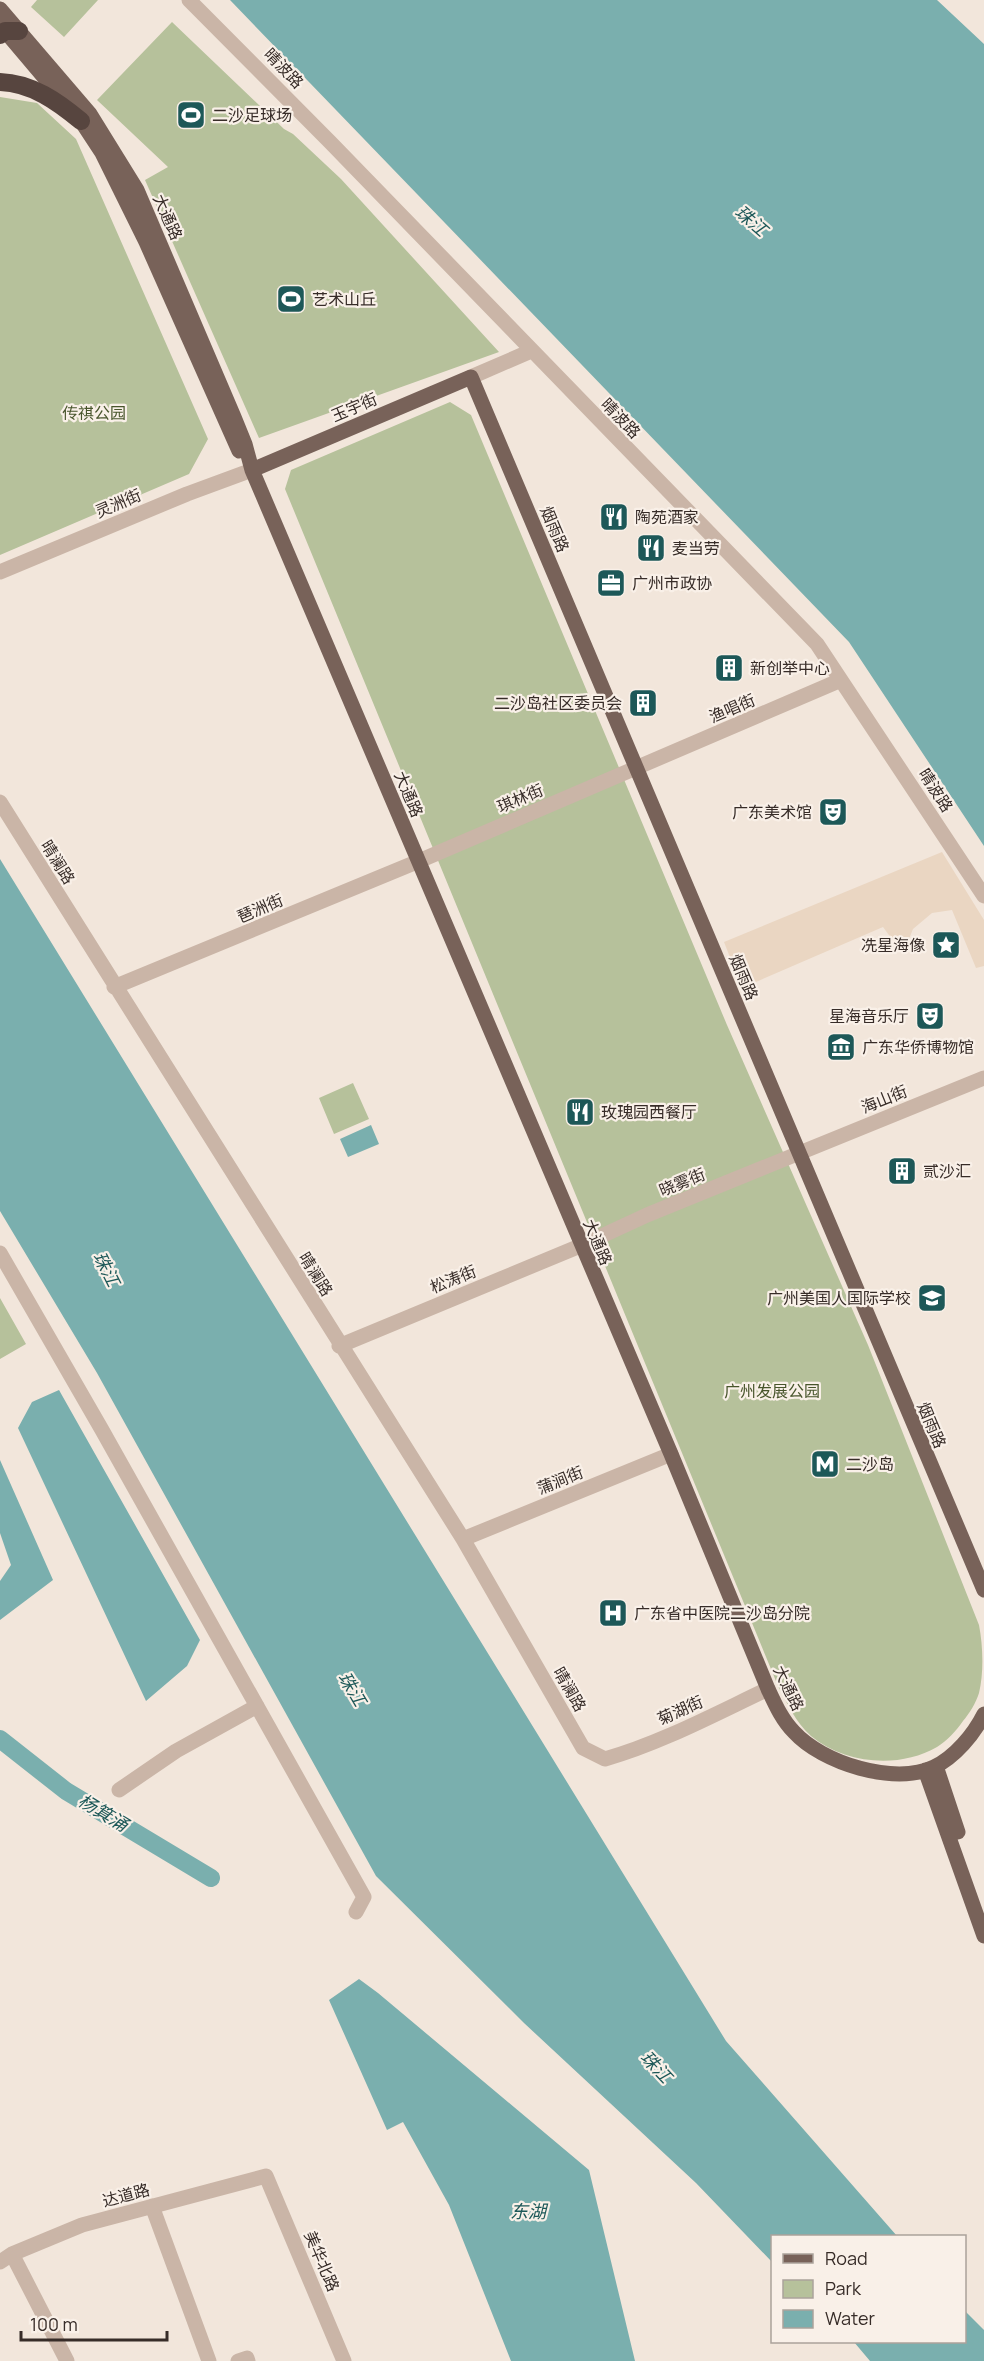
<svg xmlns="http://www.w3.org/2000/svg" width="984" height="2361" font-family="Manrope,'Noto Sans SC',sans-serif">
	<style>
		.green { fill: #b6c19b }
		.plaza { fill: #ead6c2 }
		.water { fill: #7aafae }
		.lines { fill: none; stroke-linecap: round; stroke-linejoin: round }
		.river { stroke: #7aafae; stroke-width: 18 }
		.minor { stroke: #cab5a7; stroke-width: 15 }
		.major { stroke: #786259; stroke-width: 15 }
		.highway { stroke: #57453f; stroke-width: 18 }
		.labels { text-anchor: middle; stroke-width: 4.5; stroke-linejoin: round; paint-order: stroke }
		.street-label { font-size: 16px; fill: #372c28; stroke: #f9f0e8 }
		.poi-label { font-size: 16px; fill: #372c28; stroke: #f9f0e8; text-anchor: start }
		.park-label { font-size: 16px; fill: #48552c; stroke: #f9f0e8 }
		.water-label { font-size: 18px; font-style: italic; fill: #1d5858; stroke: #f9f0e8 }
	</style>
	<rect width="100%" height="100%" fill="#f2e6db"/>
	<path class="green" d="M37,0H98L64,37L31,7Z
		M172,22L284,129L293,134L341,179L499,352L259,438L145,180L168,167L97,100Z
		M0,97L37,103L76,139L208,439L189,474L0,555Z
		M450,402L471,415L727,1025L868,1345L979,1625C983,1646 984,1672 979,1693C976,1703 969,1714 963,1721C956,1731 947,1741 937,1747C899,1769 845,1764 811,1736C796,1723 787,1703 778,1686L285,489L291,470Z
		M353,1083L369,1119L334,1134L319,1098Z
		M0,1298L26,1344L0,1359Z"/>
	<path class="plaza" d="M942,852L984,920V966L976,968L952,910L932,913L913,929L903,954L883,927L742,988L724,942Z"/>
	<path class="water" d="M230,0H937L984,44V846L849,642Z
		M0,859L726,2041L897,2236H772V2262L696,2183L524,2023L376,1876L97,1373L0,1211Z
		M371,1125L379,1144L348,1157L340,1139Z
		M59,1390L200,1640L187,1666L146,1701L18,1428L32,1402Z
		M0,1460L53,1580L0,1620V1581L11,1565L0,1533Z
		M359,1979L378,1993L589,2170L635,2361H511L449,2205L403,2122L387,2130L329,2000Z
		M965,2311L984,2330V2361H870L854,2342H964Z"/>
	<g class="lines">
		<path class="river" d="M0,1739L66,1791L211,1878"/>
		<path class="minor" d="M189,0L330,142L817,644L984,896
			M471,377L531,351
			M0,572L187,494L252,470
			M0,802L463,1539L583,1748L605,1759C661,1743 715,1714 768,1689
			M114,987L419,861L841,680
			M0,1253L102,1430L364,1897L356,1912
			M339,1346L580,1246L647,1215L984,1078
			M463,1539L671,1454
			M119,1790L176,1751L257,1706
			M152,2206L209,2361
			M12,2254L67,2361
			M0,2262L12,2254L82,2225L266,2176L344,2361
			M238,2361L247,2358L248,2361"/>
		<path class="major" d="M0,9L90,114L137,190L234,417L245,444L252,470L671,1454L768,1689C775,1704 782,1720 794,1732C822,1763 895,1786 934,1767C955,1757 974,1734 984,1714
			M0,25L81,121L102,153L146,242L239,451
			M252,470L471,377L984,1590
			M936,1766L958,1832
			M925,1770L984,1936"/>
		<path class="highway" d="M0,35L5,31H19
			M0,82C32,83 58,102 81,121"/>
	</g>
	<defs>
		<g id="stadium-square" transform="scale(1.5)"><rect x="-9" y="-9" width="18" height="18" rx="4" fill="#1d5858" stroke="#f9f0e8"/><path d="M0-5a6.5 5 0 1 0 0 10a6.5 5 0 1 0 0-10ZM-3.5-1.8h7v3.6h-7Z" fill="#fff"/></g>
		<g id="restaurant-square" transform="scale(1.5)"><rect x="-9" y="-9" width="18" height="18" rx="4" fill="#1d5858" stroke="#f9f0e8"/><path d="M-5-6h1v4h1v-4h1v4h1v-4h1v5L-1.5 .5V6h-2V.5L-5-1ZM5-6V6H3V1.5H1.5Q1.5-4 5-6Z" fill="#fff"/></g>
		<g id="office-square" transform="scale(1.5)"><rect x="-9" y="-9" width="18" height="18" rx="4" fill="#1d5858" stroke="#f9f0e8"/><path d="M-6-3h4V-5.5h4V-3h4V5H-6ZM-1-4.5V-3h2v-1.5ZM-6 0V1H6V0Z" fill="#fff"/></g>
		<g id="building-square" transform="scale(1.5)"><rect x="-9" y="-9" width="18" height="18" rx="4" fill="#1d5858" stroke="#f9f0e8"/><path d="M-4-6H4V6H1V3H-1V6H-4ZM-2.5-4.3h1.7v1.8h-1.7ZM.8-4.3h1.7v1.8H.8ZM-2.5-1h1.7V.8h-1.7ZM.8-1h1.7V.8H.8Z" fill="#fff"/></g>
		<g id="theatre-square" transform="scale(1.5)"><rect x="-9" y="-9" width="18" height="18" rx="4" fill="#1d5858" stroke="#f9f0e8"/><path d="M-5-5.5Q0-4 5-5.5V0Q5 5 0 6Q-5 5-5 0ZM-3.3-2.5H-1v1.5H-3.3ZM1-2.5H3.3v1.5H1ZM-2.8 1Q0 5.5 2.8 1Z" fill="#fff"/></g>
		<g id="sight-square" transform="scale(1.5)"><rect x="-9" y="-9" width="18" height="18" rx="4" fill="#1d5858" stroke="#f9f0e8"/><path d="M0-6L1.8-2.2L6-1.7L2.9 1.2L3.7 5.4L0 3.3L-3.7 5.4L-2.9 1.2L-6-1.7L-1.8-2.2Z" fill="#fff"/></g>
		<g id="museum-square" transform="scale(1.5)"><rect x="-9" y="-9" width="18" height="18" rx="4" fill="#1d5858" stroke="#f9f0e8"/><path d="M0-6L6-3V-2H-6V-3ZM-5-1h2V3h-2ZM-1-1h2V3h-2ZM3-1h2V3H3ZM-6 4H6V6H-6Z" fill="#fff"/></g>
		<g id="school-square" transform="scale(1.5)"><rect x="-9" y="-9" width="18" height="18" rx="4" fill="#1d5858" stroke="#f9f0e8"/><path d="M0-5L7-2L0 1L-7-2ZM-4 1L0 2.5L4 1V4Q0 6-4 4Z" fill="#fff"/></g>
		<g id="metro-square" transform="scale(1.5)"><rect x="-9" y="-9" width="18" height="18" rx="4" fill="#1d5858" stroke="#f9f0e8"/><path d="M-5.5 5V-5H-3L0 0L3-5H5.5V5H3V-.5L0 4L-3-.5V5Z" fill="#fff"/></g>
		<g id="hospital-square" transform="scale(1.5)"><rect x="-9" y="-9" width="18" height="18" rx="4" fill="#1d5858" stroke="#f9f0e8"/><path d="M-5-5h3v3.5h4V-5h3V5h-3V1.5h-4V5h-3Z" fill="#fff"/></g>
	</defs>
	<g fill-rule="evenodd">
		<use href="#stadium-square" x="191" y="115"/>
		<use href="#stadium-square" x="291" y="299"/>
		<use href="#restaurant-square" x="614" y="517"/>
		<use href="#restaurant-square" x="651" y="548"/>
		<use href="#office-square" x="611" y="583"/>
		<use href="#building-square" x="729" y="668"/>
		<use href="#building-square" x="643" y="703"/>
		<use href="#theatre-square" x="833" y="812"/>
		<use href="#sight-square" x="946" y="945"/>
		<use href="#theatre-square" x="930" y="1016"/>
		<use href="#museum-square" x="841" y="1047"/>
		<use href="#restaurant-square" x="580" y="1112"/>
		<use href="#building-square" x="902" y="1171"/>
		<use href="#school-square" x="932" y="1298"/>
		<use href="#metro-square" x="825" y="1464"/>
		<use href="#hospital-square" x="613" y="1613"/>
	</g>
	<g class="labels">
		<g class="street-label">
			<text transform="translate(284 68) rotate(46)" y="6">晴波路</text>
			<text transform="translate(168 217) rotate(66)" y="6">大通路</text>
			<text transform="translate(354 407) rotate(-23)" y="6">玉宇街</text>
			<text transform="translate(621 418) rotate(46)" y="6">晴波路</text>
			<text transform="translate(118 503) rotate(-23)" y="6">灵洲街</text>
			<text transform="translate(555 529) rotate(67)" y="6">烟雨路</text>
			<text transform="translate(732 708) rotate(-23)" y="6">渔唱街</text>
			<text transform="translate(936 790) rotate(57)" y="6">晴波路</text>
			<text transform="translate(409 794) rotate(67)" y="6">大通路</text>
			<text transform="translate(520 798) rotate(-23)" y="6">琪林街</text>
			<text transform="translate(58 862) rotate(58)" y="6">晴澜路</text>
			<text transform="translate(260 908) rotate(-23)" y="6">琶洲街</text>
			<text transform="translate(744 977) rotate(67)" y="6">烟雨路</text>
			<text transform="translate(884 1099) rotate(-22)" y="6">海山街</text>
			<text transform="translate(682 1182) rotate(-22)" y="6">晓雾街</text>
			<text transform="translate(598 1242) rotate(67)" y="6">大通路</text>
			<text transform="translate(316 1274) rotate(58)" y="6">晴澜路</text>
			<text transform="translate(453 1279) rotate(-22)" y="6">松涛街</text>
			<text transform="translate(932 1425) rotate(67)" y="6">烟雨路</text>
			<text transform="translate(560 1480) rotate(-22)" y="6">蒲涧街</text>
			<text transform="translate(789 1688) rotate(64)" y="6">大通路</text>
			<text transform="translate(570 1689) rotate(60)" y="6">晴澜路</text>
			<text transform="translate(680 1710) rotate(-24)" y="6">菊湖街</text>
			<text transform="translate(126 2195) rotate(-15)" y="6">达道路</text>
			<text transform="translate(322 2261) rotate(67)" y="6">美华北路</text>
		</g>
		<g class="poi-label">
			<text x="212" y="121">二沙足球场</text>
			<text x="312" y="305">艺术山丘</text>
			<text x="635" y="523">陶苑酒家</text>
			<text x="672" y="554">麦当劳</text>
			<text x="632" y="589">广州市政协</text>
			<text x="750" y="674">新创举中心</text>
			<text x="622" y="709" text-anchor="end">二沙岛社区委员会</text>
			<text x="812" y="818" text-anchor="end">广东美术馆</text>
			<text x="925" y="951" text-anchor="end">冼星海像</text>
			<text x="909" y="1022" text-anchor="end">星海音乐厅</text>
			<text x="862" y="1053">广东华侨博物馆</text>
			<text x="601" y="1118">玫瑰园西餐厅</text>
			<text x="923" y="1177">贰沙汇</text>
			<text x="911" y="1304" text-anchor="end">广州美国人国际学校</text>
			<text x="846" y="1470">二沙岛</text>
			<text x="634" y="1619">广东省中医院二沙岛分院</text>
		</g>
		<g class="park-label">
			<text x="94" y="419">传祺公园</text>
			<text x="772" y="1397">广州发展公园</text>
		</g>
		<g class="water-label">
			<text transform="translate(751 221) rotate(41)" y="6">珠江</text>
			<text transform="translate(106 1269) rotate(63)" y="6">珠江</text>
			<text transform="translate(352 1689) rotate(59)" y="6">珠江</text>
			<text transform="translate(103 1813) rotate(31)" y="6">杨箕涌</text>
			<text transform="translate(656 2067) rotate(47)" y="6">珠江</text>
			<text x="528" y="2218">东湖</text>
		</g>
	</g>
	<rect x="771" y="2235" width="195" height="108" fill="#f9f0e8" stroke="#aba29b" stroke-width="1.5"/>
	<rect x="783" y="2254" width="30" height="9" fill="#786259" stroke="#aba29b" stroke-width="1.5"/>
	<text x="825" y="2265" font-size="18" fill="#372c28">Road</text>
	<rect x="783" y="2280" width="30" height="18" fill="#b6c19b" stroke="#aba29b" stroke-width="1.5"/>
	<text x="825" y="2295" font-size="18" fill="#372c28">Park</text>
	<rect x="783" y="2310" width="30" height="18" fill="#7aafae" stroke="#aba29b" stroke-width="1.5"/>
	<text x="825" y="2325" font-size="18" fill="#372c28">Water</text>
	<path d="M21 2331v9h146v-9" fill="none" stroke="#372c28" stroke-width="3"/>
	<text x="30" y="2331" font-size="18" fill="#372c28" stroke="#f9f0e8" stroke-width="4.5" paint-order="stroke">100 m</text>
</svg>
